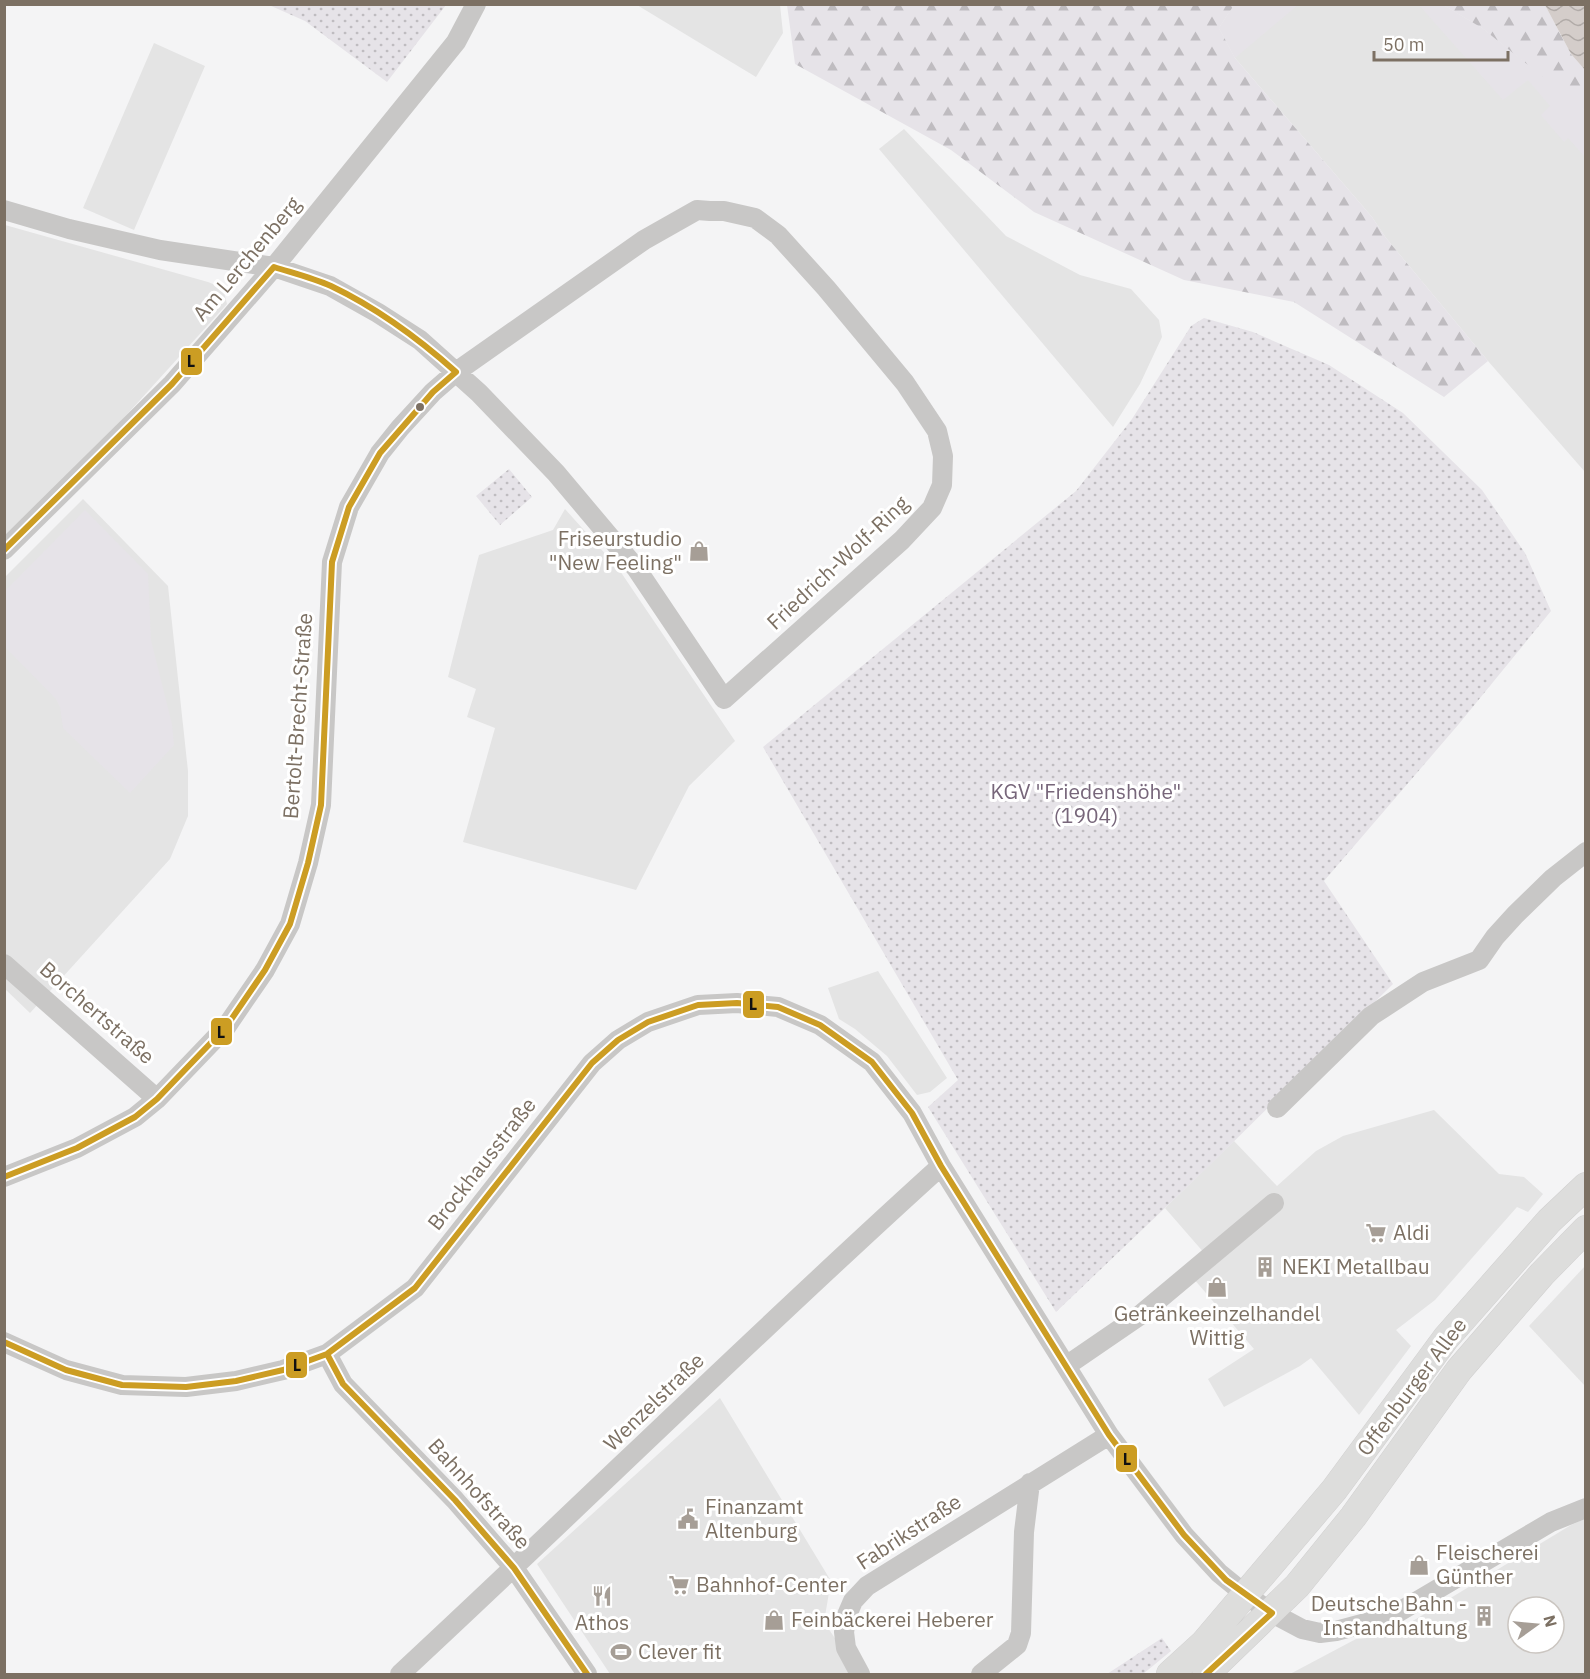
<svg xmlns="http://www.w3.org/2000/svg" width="1590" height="1679" font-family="'IBM Plex Sans',sans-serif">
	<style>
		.built { fill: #e4e4e4; fill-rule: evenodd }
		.grass { fill: #e6e3e8 }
		.forest { fill: url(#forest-firs) }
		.park { fill: url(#park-dots) }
		.water { fill: url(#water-waves) }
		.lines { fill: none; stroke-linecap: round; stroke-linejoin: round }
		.secondary-casing { stroke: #d1d0d0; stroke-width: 28 }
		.street { stroke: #c8c7c6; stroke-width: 20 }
		.secondary { stroke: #dddddc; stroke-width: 27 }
		.bus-1-casing { stroke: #fff; stroke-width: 10 }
		.bus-1 { stroke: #cc9d23; stroke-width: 6 }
		.bus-dot { fill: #7c7063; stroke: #fff; stroke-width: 2 }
		.labels { text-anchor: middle; stroke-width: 6; stroke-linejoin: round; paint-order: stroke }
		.street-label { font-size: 21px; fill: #7c7063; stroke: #fff }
		.poi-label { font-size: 21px; fill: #7c7063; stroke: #fff; text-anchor: start }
		.park-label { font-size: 21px; fill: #77667a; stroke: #fff }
		.line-badge { stroke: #fff; stroke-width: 2 }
		.pale-badge-label { font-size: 16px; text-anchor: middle; font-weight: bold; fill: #111 }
	</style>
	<defs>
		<pattern id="forest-firs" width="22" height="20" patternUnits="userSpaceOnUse" patternTransform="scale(1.5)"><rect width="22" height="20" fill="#e6e3e8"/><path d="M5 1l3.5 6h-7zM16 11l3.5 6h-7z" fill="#bfbcc0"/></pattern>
		<pattern id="park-dots" width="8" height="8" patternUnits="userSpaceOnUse" patternTransform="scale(1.5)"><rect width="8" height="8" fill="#e6e3e8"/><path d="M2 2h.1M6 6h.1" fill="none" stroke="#bfbcc0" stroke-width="1.8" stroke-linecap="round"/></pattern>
		<pattern id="water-waves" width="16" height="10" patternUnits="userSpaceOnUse" patternTransform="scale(1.5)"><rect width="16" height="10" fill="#d4cdca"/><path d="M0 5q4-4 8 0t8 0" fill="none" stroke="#b1aba8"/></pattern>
	</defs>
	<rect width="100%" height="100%" fill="#f4f4f5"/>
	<path class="built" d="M637,5H780L783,33L756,77Z
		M1234,5H1443L1482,28L1585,111V472L1488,361L1386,238L1372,217L1235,58L1219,28Z
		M154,43L205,66L134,230L83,208Z
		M904,129L1006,236L1080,275L1131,289L1159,320L1162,337L1140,384L1113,427L879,149Z
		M5,225L208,282L223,288L227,304L121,421L5,537Z
		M83,499L168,586L188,771V816L170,859L30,1013L5,989L4,578Z
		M565,509L618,568L735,741L689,786L636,890L463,842L495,728L467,717L476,689L448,677L479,555L553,530Z
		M878,971L947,1078L930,1092L917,1095L887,1056L855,1029L839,1019L828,988Z
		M1434,1110L1499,1174L1524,1177L1543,1194L1528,1212L1517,1207L1435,1300L1396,1330L1411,1346L1359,1415L1311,1358L1300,1366L1224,1407L1208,1379L1254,1349L1193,1278L1212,1262L1165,1208L1234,1141L1277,1186L1316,1151L1343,1136Z
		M1585,1266V1386L1529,1326Z
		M720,1398L831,1581L824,1622L859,1674H610L537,1564Z
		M1585,1519V1674H1290L1356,1639L1388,1636L1571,1525ZM1518,1607H1554V1643H1518Z"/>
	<path class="grass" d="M1234,5H1298L1235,58L1219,28Z
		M1419,5H1443L1482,28L1578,104L1585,111V157L1568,138L1564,142L1541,115L1550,106L1528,80L1503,100Z
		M85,510L148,574L151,640L172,724L174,745L130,793L63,728L60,707L56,699L5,647V591Z"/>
	<path class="forest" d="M787,5H1234L1219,28L1235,58L1372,217L1386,238L1488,361L1444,397L1294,302L1184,280L1034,212L951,150L795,64Z
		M1443,5H1545L1571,54L1585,70V111L1482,28Z"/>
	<path class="park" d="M269,5H446L387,82L305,21Z
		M1204,318L1253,332L1329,365L1403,413L1482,490L1525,553L1551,611L1458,725L1324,881L1393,984L1210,1165L1056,1312L928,1107L958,1080L763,747L1076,491L1132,419L1191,326Z
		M509,469L532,497L500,525L476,496Z
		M1162,1638L1171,1651L1143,1674H1107Z"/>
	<path class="water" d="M1545,5H1585V70L1571,54Z"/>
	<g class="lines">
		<g class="secondary-casing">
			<path id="secondary" d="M1170,1674L1204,1643L1334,1490L1446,1338L1549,1221L1586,1186
				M1206,1674L1297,1586L1353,1517L1459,1370L1542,1274L1586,1229"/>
		</g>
		<path class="street" d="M4,210L69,229L160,250L274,267L330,286L378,313L420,340L479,393L556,473L636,568L724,699L902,540L932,508L942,485L943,456L937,431L905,383L826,288L778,235L755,218L724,211H710L697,210L644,240L456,372L433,392L400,428L380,453L349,507L332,562L321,805L308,863L290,924L265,970L226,1027L157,1099L135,1117L77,1148L4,1177
			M4,550L172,384L274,267L456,42L476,4
			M4,964L157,1099
			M1277,1108L1371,1016L1423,982L1479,960L1495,937L1515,915L1553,878L1586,852
			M4,1342L66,1370L122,1385L186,1387L236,1381L283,1370L327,1354L415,1288L592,1063L618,1040L648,1022L698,1005L737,1003L778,1007L820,1025L872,1062L912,1113L941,1166L1109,1435L1184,1535L1219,1573L1246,1595L1272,1613L1302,1629L1320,1633L1336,1631L1392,1616L1551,1522L1586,1508
			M327,1354L343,1384L455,1500L514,1568L587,1674
			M1066,1366L1139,1316L1274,1203
			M400,1674C581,1506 757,1332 941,1166
			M860,1674L846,1648L844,1632L847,1615L853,1601L867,1586L1109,1435
			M981,1674L1017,1645L1021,1633L1024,1532L1030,1483"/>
		<use href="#secondary" class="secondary"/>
		<g class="bus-1-casing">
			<path id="bus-1" d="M4,550L172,384L274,267C293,273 313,278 331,286C377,308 418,338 456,372L433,392L380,453L349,507L332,562L321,805L308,863L290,924L265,970L226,1027L157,1099L135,1117L77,1148L4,1177
				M4,1342L66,1370L122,1385L186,1387L236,1381L283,1370L327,1354L415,1288L592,1063L618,1040L648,1022L698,1005L737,1003L778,1007L820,1025L872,1062L912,1113L941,1166L1109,1435L1184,1535L1226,1580L1272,1613L1206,1674
				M327,1354L343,1384L455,1500L514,1568L587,1674"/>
		</g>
		<use href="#bus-1" class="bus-1"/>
	</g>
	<defs>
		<g id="shop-bare" transform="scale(1.62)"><path d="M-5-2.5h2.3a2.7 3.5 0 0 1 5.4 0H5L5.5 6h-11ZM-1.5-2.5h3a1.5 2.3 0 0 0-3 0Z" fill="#a69e96" stroke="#fff" stroke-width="2.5" paint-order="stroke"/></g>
		<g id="supermarket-bare" transform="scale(1.62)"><path d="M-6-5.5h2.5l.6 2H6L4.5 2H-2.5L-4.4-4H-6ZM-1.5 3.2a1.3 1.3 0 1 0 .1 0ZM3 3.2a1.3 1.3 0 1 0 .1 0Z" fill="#a69e96" stroke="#fff" stroke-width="2.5" paint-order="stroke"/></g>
		<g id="building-bare" transform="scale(1.62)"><path d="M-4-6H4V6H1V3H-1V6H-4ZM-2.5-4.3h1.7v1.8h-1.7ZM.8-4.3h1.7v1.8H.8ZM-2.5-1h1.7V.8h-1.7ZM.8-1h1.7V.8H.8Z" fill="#a69e96" stroke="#fff" stroke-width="2.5" paint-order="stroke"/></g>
		<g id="civic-bare" transform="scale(1.62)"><path d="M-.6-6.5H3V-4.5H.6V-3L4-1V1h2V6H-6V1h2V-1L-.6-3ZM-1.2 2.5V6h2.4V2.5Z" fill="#a69e96" stroke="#fff" stroke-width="2.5" paint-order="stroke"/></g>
		<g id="restaurant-bare" transform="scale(1.62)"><path d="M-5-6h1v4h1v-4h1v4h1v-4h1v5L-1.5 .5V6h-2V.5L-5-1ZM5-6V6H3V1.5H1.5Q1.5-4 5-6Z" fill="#a69e96" stroke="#fff" stroke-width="2.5" paint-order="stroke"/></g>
		<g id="stadium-bare" transform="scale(1.62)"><path d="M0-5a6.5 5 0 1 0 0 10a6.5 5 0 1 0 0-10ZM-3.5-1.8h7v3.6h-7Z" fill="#a69e96" stroke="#fff" stroke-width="2.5" paint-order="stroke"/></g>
	</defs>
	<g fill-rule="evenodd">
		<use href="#shop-bare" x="699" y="551"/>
		<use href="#supermarket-bare" x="1376" y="1233"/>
		<use href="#building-bare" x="1265" y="1267"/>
		<use href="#shop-bare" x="1217" y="1287"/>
		<use href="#civic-bare" x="688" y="1519"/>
		<use href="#shop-bare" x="1419" y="1565"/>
		<use href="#supermarket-bare" x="679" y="1585"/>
		<use href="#restaurant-bare" x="602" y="1596"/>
		<use href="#building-bare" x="1484" y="1616"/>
		<use href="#shop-bare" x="774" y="1620"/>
		<use href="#stadium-bare" x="621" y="1652"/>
	</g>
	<circle class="bus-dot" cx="420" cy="407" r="5"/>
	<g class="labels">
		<g class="street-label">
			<text transform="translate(247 259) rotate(-50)" y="7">Am Lerchenberg</text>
			<text transform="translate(838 563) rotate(-43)" y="7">Friedrich-Wolf-Ring</text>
			<text transform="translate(298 716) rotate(-86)" y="7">Bertolt-Brecht-Straße</text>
			<text transform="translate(97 1013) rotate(41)" y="7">Borchertstraße</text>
			<text transform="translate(482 1164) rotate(-52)" y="7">Brockhausstraße</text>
			<text transform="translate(1412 1387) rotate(-53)" y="7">Offenburger Allee</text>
			<text transform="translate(654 1402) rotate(-44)" y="7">Wenzelstraße</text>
			<text transform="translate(479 1494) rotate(48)" y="7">Bahnhofstraße</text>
			<text transform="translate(909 1532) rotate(-33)" y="7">Fabrikstraße</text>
		</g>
		<g class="poi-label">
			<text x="682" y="546" text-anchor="end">Friseurstudio<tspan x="682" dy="24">"New Feeling"</tspan></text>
			<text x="1393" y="1240">Aldi</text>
			<text x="1282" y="1274">NEKI Metallbau</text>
			<text x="1217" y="1321" text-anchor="middle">Getränkeeinzelhandel<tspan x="1217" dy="24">Wittig</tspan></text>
			<text x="705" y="1514">Finanzamt<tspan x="705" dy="24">Altenburg</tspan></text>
			<text x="1436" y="1560">Fleischerei<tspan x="1436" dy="24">Günther</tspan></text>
			<text x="696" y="1592">Bahnhof-Center</text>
			<text x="1467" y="1611" text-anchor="end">Deutsche Bahn -<tspan x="1467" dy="24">Instandhaltung</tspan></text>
			<text x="791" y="1627">Feinbäckerei Heberer</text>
			<text x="602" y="1630" text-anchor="middle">Athos</text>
			<text x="638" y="1659">Clever fit</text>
		</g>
		<g class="park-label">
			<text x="1086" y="799">KGV "Friedenshöhe"<tspan x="1086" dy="24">(1904)</tspan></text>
		</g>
	</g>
	<g class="line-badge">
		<rect x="180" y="347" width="23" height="29" rx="6" fill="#cc9d23"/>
		<rect x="742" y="990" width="23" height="29" rx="6" fill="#cc9d23"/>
		<rect x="210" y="1017" width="23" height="29" rx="6" fill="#cc9d23"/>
		<rect x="285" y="1351" width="23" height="28" rx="6" fill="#cc9d23"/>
		<rect x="1115" y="1444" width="23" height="29" rx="6" fill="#cc9d23"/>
	</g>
	<g class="pale-badge-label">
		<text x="191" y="367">L</text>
		<text x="753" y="1010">L</text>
		<text x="221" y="1038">L</text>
		<text x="297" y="1371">L</text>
		<text x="1127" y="1465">L</text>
	</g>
	<rect width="1590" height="1679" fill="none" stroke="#7c7063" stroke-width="12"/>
	<g transform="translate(1536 1625) rotate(75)"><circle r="28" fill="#ffffff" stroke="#cbc6c1" stroke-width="1.5"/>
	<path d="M0-4.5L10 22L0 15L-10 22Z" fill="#a69e96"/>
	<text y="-9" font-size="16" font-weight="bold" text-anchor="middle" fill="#7c7063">N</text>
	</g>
	<path d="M1374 51v9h134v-9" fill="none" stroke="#7c7063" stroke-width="3"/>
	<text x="1383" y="51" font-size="18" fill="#7c7063" stroke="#ffffff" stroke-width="4.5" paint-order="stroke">50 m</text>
</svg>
